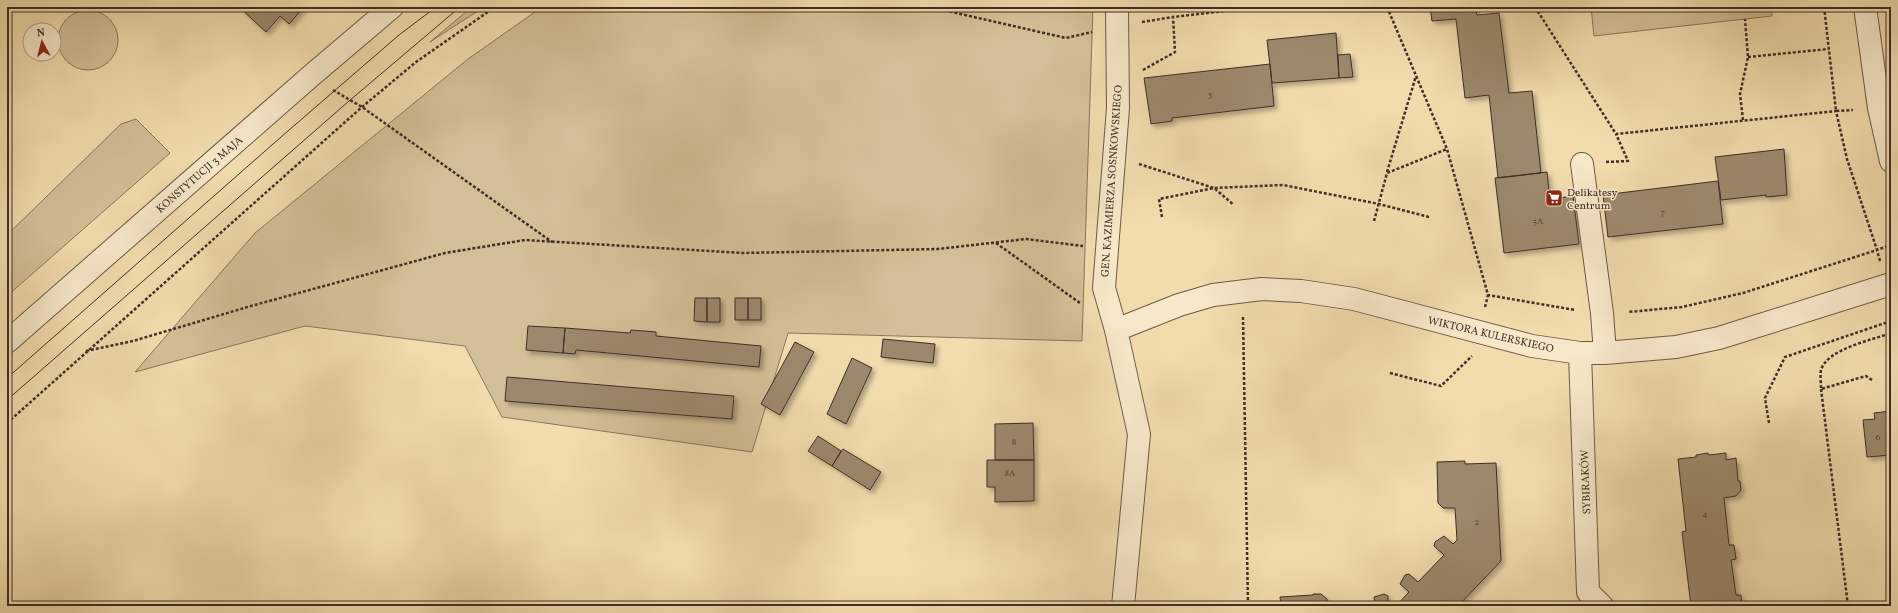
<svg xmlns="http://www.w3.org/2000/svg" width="1898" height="613" font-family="Vollkorn,serif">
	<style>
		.green { fill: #d3bf97; stroke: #88775e }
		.building { fill: #9c896d; stroke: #3e2f26; filter: url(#shadow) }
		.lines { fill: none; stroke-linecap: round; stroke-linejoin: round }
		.minor-casing { stroke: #6b5a48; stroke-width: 24 }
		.path { stroke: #3e2f26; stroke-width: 2.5; stroke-dasharray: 3 2; stroke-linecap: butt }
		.minor { stroke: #f7e8ca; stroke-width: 22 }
		.tram { stroke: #3e2f26; stroke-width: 1 }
		.labels { text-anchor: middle; stroke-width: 3; stroke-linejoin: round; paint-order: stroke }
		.number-label { font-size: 9px; fill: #564638 }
		.street-label { font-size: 11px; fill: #3e2f26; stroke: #f7e8ca }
		.poi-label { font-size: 11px; fill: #3e2f26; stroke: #f7e8ca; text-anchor: start }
	</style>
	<defs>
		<filter id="shadow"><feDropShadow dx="3.5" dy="3.5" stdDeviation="2" flood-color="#0004"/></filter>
	</defs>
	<rect width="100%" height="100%" fill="#f2dcae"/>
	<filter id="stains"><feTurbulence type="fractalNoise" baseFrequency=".005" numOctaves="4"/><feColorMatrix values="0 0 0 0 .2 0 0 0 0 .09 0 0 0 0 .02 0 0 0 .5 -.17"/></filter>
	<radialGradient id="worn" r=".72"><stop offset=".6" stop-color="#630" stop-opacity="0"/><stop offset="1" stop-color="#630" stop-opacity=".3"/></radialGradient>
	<path class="green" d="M472,7H484L430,42Z
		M542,7H1093L1082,341L788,333L752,452L502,417L465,346L305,326L135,372L255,233L468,59Z
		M1591,7H1771L1772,16L1594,36Z
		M58 40a30 30 0 1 1 60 0a30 30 0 1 1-60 0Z
		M136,119L170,153L7,296V235L121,124Z"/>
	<path class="building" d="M241,7H304L289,24L280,16L266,32L240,8Z
		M1430,7H1475L1477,15L1499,13L1509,93L1532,91L1541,173L1498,178L1489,95L1465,98L1456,19L1432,21Z
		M1336,33L1339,78L1272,83L1267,40Z
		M1350,54L1353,77L1339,78L1338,55Z
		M1270,64L1274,106L1172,118V121L1151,124L1144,78Z
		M1784,149L1787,195L1766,197V195L1721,200L1715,157Z
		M1547,172L1550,199L1573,196L1579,244L1504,253L1495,178Z
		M1718,181L1723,224L1608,237L1603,195Z
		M695,298H707V322L694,321Z
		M707,298H720V322H707Z
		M735,298H748V320H735Z
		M748,298H761V320H748Z
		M528,326L565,328L563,353L526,350Z
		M565,328L630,333L631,330L656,332V336L761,346L759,367L576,350L575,354L563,353Z
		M883,339L935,344L933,363L881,357Z
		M795,342L814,352L780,415L761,404Z
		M852,358L872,368L846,424L827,414Z
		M507,377L734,396L732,419L505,401Z
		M1891,411V455L1867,457L1863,420L1875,419L1874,413Z
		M1033,423L1034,460H995V424Z
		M818,436L841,451L832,466L808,451Z
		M843,449L881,472L870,490L832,466Z
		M1708,453L1709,455L1726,453V460L1736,458L1738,481H1740L1741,490L1736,496L1724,498L1729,545H1734L1736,559L1731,560L1736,595H1741L1742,606H1691L1682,532L1686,531L1678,459L1696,457V455Z
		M987,460H1034V501L995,502V487H987Z
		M1465,461V464L1496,463L1501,561L1458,606H1396L1409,592L1400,584L1405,575L1409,574L1418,582L1444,555L1434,546L1435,542L1444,536L1453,544L1457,540L1455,508H1443L1438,503L1437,462Z
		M1313,594H1321L1327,599V606H1281L1280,597L1313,595Z
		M1384,594L1388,596V606H1375L1374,597Z"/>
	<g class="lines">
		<g class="minor-casing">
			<path id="minor" d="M1117,7L1118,108L1104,288L1116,330L1139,434L1123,606
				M1865,7L1879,108L1891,161
				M1582,164L1602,313L1605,353
				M1116,330L1179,305L1213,295L1262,289L1301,291L1354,299L1532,346L1580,353H1605L1676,347L1719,338L1891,284
				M7,342L312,75L392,7
				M1580,353L1588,592L1602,606"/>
		</g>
		<path class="path" d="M930,7L1066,38L1092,32
			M1387,7L1447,149L1488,295L1575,310
			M1535,7L1616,134L1836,111L1847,159L1877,250L1743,293L1682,307L1628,312
			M1824,7L1836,111L1853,110
			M1142,22L1173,17
			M1748,57L1829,49
			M1143,70L1175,52L1173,17L1259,7
			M333,90L362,107L552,242
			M1743,120L1740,94L1748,57L1745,19
			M1606,162L1628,161L1616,134
			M1139,164L1214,188L1234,205
			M1387,172L1416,76
			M1162,217L1159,199L1214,188L1283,185L1379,204L1429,217
			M1374,221L1387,173L1447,149
			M996,243L1080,303
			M1880,261L1877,250L1891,245
			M1485,307L1488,295
			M1243,317L1248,606
			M86,351L133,341L251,306L445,253L525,240L743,253L938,249L1026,239L1083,246
			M1390,373L1441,386L1472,356
			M1872,380L1866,376L1821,389C1821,383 1820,376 1821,370C1827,349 1872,340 1891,333
			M1821,389L1848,606
			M7,423L362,107L416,62L495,7
			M1769,423L1765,398L1785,357L1891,321"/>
		<use href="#minor" class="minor"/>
		<path class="tram" d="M7,378L281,137L399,35L436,7
			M7,400L349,101L460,7"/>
	</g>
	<defs>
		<g id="supermarket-square" transform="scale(0.9)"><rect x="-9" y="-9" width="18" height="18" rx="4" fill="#8f2418" stroke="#f7e8ca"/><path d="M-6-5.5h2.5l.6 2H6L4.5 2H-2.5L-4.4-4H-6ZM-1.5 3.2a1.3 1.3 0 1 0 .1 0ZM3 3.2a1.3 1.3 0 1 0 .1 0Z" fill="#fff"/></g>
	</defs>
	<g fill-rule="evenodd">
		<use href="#supermarket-square" x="1554" y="198"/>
	</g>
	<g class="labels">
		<g class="number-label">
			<text x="1210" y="97">3</text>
			<text x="1663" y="215">7</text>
			<text x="1538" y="224">5A</text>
			<text x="1878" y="440">6</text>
			<text x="1014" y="445">8</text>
			<text x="1010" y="476">8A</text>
			<text x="1705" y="517">4</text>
			<text x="1477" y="525">2</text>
		</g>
		<g class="street-label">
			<text transform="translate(199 174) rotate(-41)" y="4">KONSTYTUCJI 3 MAJA</text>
			<text transform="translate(1111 181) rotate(-86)" y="4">GEN. KAZIMIERZA SOSNKOWSKIEGO</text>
			<text transform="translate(1491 334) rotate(13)" y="4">WIKTORA KULERSKIEGO</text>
			<text transform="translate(1585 482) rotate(-92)" y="4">SYBIRAKÓW</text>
		</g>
		<g class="poi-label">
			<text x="1567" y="196">Delikatesy<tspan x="1567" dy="13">Centrum</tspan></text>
		</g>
	</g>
	<rect width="1898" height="613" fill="none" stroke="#f2dcae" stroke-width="24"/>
	<rect x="8" y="8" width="1882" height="597" fill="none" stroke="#3e2f26" stroke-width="2"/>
	<rect x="12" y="12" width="1874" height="589" fill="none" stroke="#3e2f26"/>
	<g transform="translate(42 42) rotate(353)"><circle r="19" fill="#f7e8ca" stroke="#ad9e88"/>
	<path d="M0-3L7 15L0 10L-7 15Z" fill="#8f2418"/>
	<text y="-6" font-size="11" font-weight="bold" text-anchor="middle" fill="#3e2f26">N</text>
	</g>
	<rect width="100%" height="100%" filter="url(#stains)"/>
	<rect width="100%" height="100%" fill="url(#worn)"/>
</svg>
